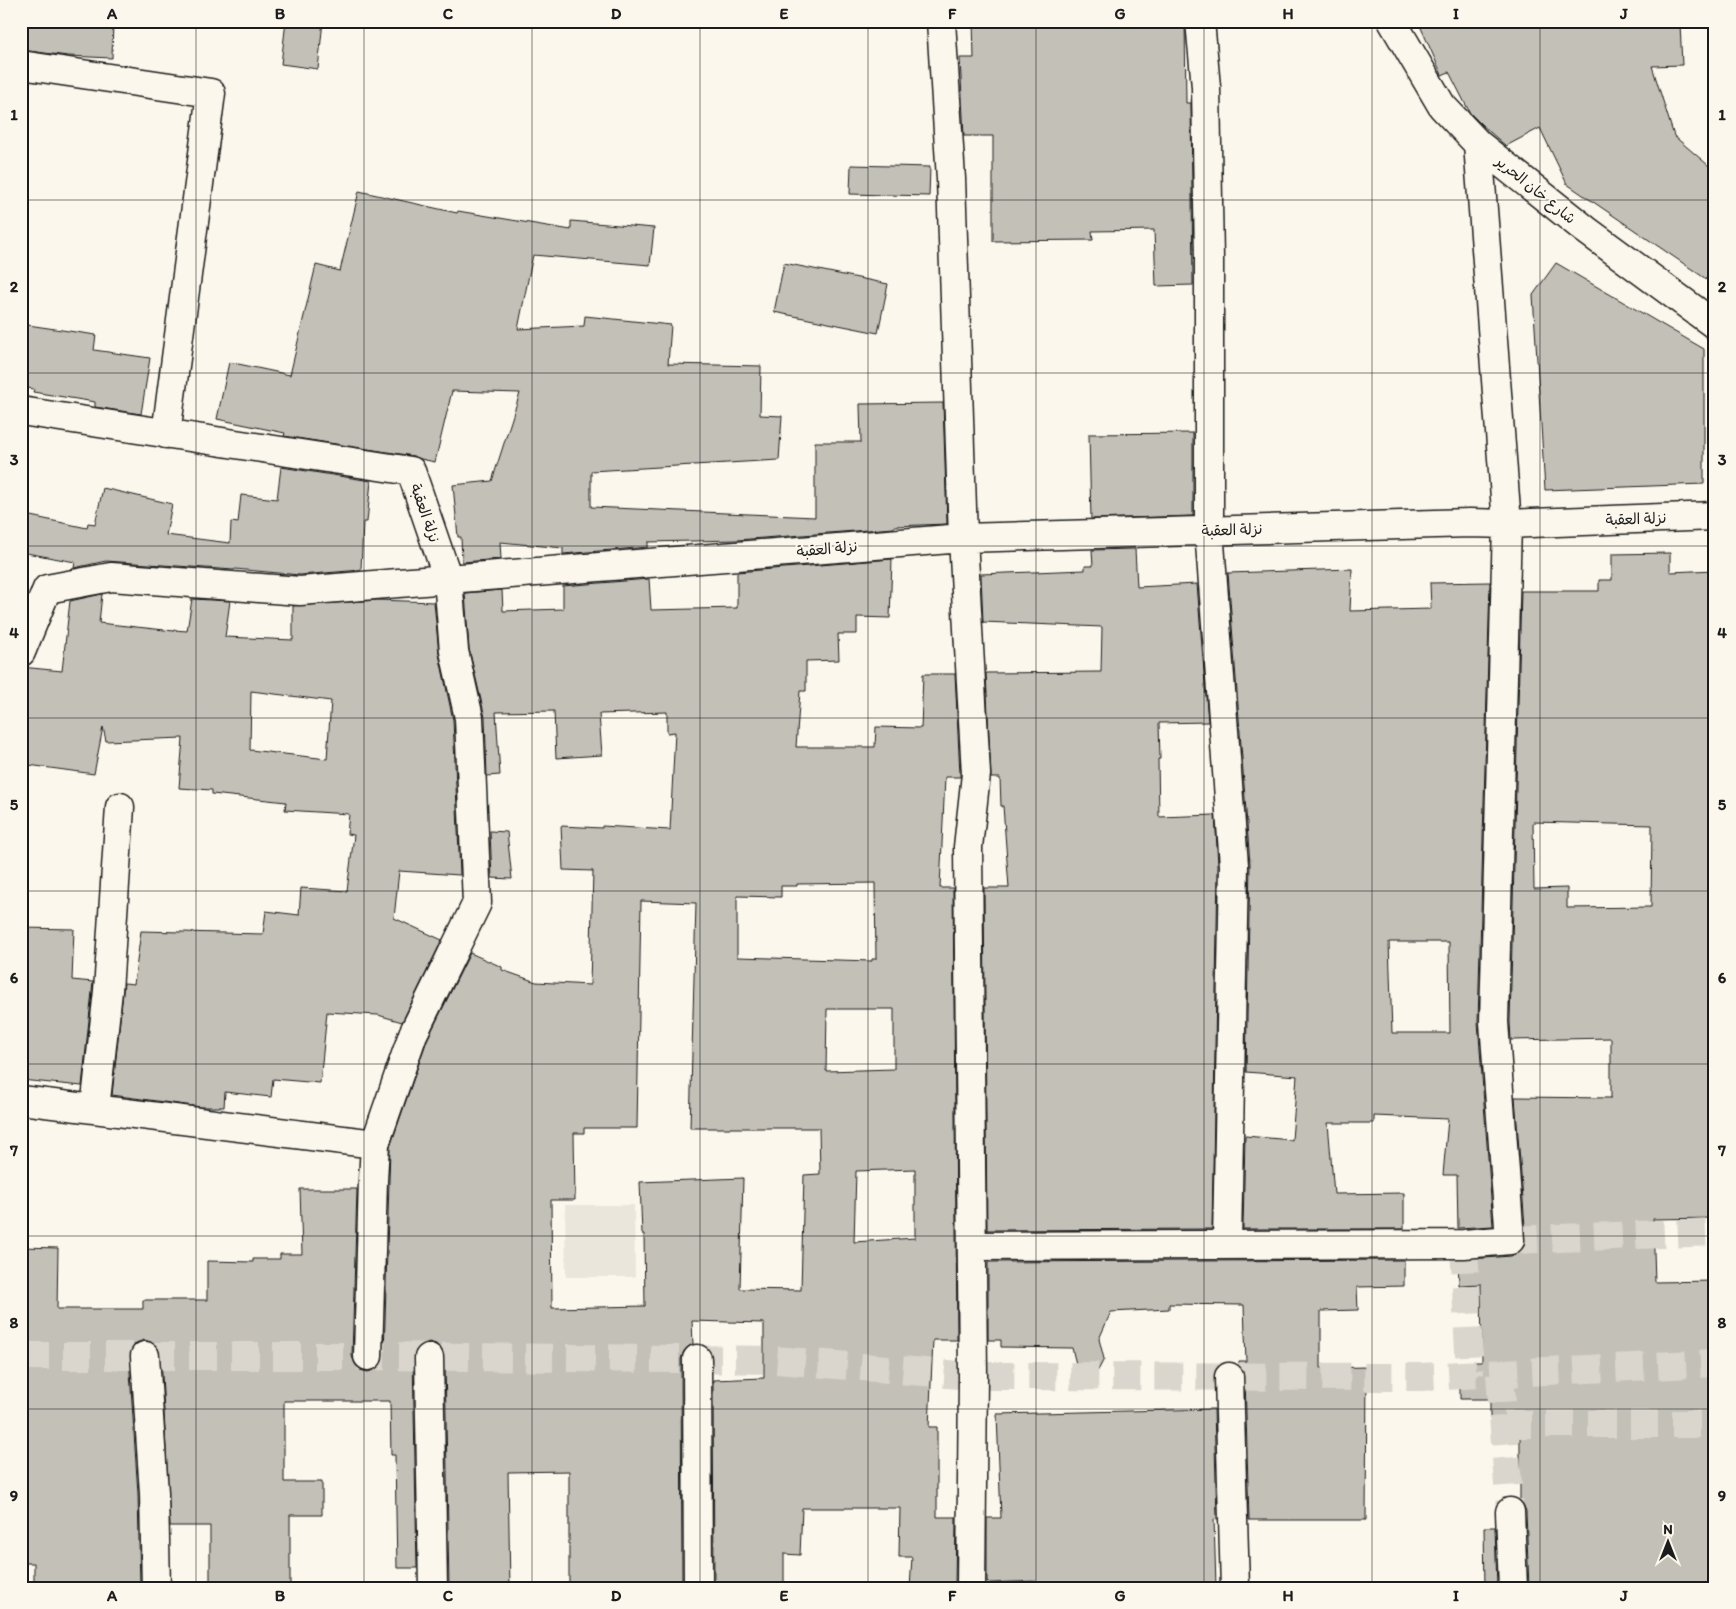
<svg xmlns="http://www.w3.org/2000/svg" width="1736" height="1609" font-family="Itim,'Playpen Sans Arabic',sans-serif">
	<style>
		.built { fill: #eae6dc }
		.building { fill: #c3c0b8; stroke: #1c1c1c; fill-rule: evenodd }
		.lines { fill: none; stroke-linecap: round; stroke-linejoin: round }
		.pedestrian-tunnel { stroke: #dad6cd; stroke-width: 28; stroke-dasharray: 28 14; stroke-linecap: butt }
		.pedestrian-casing { stroke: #1c1c1c; stroke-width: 31 }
		.minor-casing { stroke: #1c1c1c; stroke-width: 31 }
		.pedestrian { stroke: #fbf7ec; stroke-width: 28 }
		.minor { stroke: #fbf7ec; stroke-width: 28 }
		.grid { fill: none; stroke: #1c1c1c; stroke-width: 1; stroke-opacity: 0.55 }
		.labels { text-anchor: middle; stroke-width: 4; stroke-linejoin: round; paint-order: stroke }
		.street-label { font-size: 15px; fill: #1c1c1c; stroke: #fbf7ec }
		.neatline { fill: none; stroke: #1c1c1c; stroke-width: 2 }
		.grid-label { font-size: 16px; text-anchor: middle; font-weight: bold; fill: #1c1c1c }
	</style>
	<rect width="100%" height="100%" fill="#fbf7ec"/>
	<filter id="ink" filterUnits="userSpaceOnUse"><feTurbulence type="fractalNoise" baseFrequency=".02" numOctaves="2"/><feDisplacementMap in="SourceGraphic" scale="10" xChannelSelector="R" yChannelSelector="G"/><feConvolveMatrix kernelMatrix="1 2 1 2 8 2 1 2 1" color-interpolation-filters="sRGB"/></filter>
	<g filter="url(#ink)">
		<path class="built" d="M565,1205H634L635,1277H566Z"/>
		<path class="building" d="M21,21H113L112,58L68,56L21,50Z
			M286,21H323L318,69L281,64Z
			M973,21H1185L1186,103H1191L1193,285L1156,286L1154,230L1092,231L1093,240L993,241V136H964L960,58H974Z
			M1418,21H1631V25L1680,24L1682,65L1652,66L1674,136L1715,171V222L1712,283L1567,184L1540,128L1506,146L1483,126L1470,113L1449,72L1442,75Z
			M851,165L930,167L929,196L850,194Z
			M359,191L457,213L458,211L571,230V221L654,228L650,265L533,255L518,329L584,326L585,316L671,325L668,364L761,366L760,415L782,416L779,460L591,471V507L815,517V442H861L860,404L943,403L947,524L894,526V528L737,540L648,542V547L563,554V548L500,542L501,559L462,562L461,537H458L453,485L492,481L520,393L452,391L435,462L421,459L413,456L284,436L285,433L217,419L229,362L290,375L316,265L340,271Z
			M784,263L888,284L878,333L774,312Z
			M1556,263L1704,349V484L1545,490L1533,295Z
			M21,324L96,335L94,350L150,358L141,414L95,407V402L33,392L34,389L21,387Z
			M1193,433V516L1091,519L1089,434Z
			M281,467L371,481L367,522H363L361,570L300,575L235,569L234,570L106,561L74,568L75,562L21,552V514L87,528L88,523L95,524L103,488L172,504L166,535L230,543L231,522L238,523L241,495L277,499Z
			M1135,549L1137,587L1197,584L1208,722L1159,723L1160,759H1158L1159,817L1215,815L1218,865L1212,1229L987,1230L984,888H1009L1003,806H1001L1000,778H991L986,673L1101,672L1102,627L983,622L981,574L1085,570V566H1093L1092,550Z
			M1670,553V572L1715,570V1218L1653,1219L1655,1282L1715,1281V1588H1529L1526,1511L1523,1504L1520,1500V1419H1490V1399H1460V1362H1482L1481,1284L1459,1285L1458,1260L1511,1256L1518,1253L1524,1247L1526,1239L1515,1097L1611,1098V1038L1511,1040L1510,1022L1521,591H1599V580H1612V554ZM1533,822L1652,825L1651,907L1567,908V888L1534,889Z
			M892,559L890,618L857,617V634H838L839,660L806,661V691H800L796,747H875L876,727L921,728L923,674H955L960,774V777H945L940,888H953L957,1340H933L929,1427H937V1517H956L955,1588H910L912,1557H899L900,1508H802L800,1555L784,1554V1588H714L713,1380L764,1378V1323L692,1321L693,1344L689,1346L684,1351L681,1359L682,1588H569V1471L508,1472L510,1588H449L445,1358L442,1350L436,1344L429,1342L421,1345L415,1351L413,1358L417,1568H397L395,1455H391L390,1401H284V1482H322V1515H290V1588H262V1583L210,1581V1526H170L161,1355L158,1347L151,1342L144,1340L136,1343L131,1350L129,1357L138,1494L140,1588H34V1563H21V1247L58,1248L57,1309H143V1300H207V1261L253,1262V1259H280V1254H302L300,1189H357L352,1356L355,1364L360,1370L368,1372L376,1369L382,1364L384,1356L390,1147L427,1040L470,953L502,967V970L536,982L590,985L593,871L563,870L561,826L602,828V826L670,830L675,732L667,733V712L599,714L602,755L556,758L554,711L496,712L500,775L487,776L485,717L469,649L465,593L502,590L503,611L563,609V586L649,579L651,610L737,608V572ZM875,883L876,959H872V961L737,957V896L781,897V886H797V884ZM641,901L696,903L690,1128H819L820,1174L804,1175L801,1290L740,1289L743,1178L640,1182L642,1234H644L645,1306L552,1308L551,1200H575L574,1133H584V1128H637ZM827,1009H894V1069L826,1071ZM915,1169V1238L854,1242L856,1171Z
			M1352,569L1350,611L1431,609L1430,583L1490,582L1478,1022L1493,1226L1458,1228L1457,1175H1443L1448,1119L1374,1116V1123H1328L1334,1194L1404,1193V1229H1243L1245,1136L1292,1140L1297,1076L1246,1072L1250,864L1228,573ZM1389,942H1449L1450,1033H1392Z
			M102,594L99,623L174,631V630L187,631L192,599L230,601L225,637L293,640V606L377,600L434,602L439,654L453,720L460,875L399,871L394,918L442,940L402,1022L378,1015L327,1012L320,1083L273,1079L271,1097L225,1092L224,1107H201L112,1095L124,983L134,984L141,931L263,934L266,911L299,915L301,888L347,891L354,835L347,834L349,814L285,810L286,802L212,794V790L179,788L183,738L106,741L103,727L94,774L21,764V667L62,671L70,601ZM251,691L331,701L327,759L250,750Z
			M490,831L507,832L512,879L492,878Z
			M21,928L74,929L72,980L93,982L82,1086L21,1080Z
			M1404,1260V1286L1357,1287L1358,1310L1321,1311V1368L1367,1367L1366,1520H1249L1245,1377L1242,1369L1239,1365V1361H1246L1244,1305L1169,1304V1309L1111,1312L1099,1339L1104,1359L1092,1382L1076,1364L1072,1348L1001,1347V1340H988V1262Z
			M1214,1409L1217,1520L1214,1519L1216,1587L1036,1588V1581L987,1583V1518H1001L997,1414Z
			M1484,1527H1495L1497,1588H1485Z"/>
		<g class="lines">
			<path class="pedestrian-tunnel" d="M1510,1240L1715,1232
				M1464,1244L1470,1375
				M21,1356H368L776,1360L973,1376L1420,1377L1715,1363
				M1500,1374L1510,1512
				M1504,1424H1715"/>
			<g class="pedestrian-casing">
				<path id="pedestrian" d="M697,1359L698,1588"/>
			</g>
			<g class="minor-casing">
				<path id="minor" d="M941,21L951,179L963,538L976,774L968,847L973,1376L971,1588
					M1200,21L1206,87L1209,259V530L1234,865L1227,1244
					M1392,21L1442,106L1478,144L1586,230L1715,325
					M21,65L211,93L166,434
					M21,411L411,471L448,579L963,538L1470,523L1507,524L1715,516
					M21,652L47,589L111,577L300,591L448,579L454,651L469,718L477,903L413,1034L375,1144L373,1180L368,1356
					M21,1100L375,1144
					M95,1109L108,991L120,807
					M972,1246L1464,1244L1510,1240L1494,1022L1507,524L1478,144
					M145,1356L154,1493L156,1588
					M429,1358L433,1588
					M1229,1377L1235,1588
					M1510,1512L1513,1588"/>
			</g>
			<use href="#pedestrian" class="pedestrian"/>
			<use href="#minor" class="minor"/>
		</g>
	</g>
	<path class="grid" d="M196,21V1588M364,21V1588M532,21V1588M700,21V1588M868,21V1588M1036,21V1588M1204,21V1588M1372,21V1588M1540,21V1588M21,200H1715M21,373H1715M21,546H1715M21,718H1715M21,891H1715M21,1064H1715M21,1236H1715M21,1409H1715"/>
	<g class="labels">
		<g class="street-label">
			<text transform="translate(1536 190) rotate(39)" y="5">شارع خان الحرير</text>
			<text transform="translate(425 513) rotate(71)" y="5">نزلة العقبة</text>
			<text transform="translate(1636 519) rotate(-2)" y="5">نزلة العقبة</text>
			<text transform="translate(1232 530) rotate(-2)" y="5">نزلة العقبة</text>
			<text transform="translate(827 549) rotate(-5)" y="5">نزلة العقبة</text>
		</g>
	</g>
	<rect width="1736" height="1609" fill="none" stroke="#fbf7ec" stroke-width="55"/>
	<g transform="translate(1668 1542)" stroke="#fbf7ec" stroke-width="4" paint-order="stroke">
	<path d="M0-4L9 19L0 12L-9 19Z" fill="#1c1c1c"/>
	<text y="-8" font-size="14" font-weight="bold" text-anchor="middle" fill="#1c1c1c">N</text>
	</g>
	<rect x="28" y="28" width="1680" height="1554" class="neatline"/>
	<g class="grid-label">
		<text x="112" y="19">A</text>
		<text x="280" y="19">B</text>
		<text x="448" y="19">C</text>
		<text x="616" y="19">D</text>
		<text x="784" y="19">E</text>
		<text x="952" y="19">F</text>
		<text x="1120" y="19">G</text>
		<text x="1288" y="19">H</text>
		<text x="1456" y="19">I</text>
		<text x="1624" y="19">J</text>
		<text x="14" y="120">1</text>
		<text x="1722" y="120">1</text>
		<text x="14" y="292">2</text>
		<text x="1722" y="292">2</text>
		<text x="14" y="465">3</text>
		<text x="1722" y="465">3</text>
		<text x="14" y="638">4</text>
		<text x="1722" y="638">4</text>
		<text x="14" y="810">5</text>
		<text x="1722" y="810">5</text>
		<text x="14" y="983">6</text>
		<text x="1722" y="983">6</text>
		<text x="14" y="1156">7</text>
		<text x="1722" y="1156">7</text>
		<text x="14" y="1328">8</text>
		<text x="1722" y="1328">8</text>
		<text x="14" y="1501">9</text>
		<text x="1722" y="1501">9</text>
		<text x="112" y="1601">A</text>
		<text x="280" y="1601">B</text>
		<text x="448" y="1601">C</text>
		<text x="616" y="1601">D</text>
		<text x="784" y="1601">E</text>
		<text x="952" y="1601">F</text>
		<text x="1120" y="1601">G</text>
		<text x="1288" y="1601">H</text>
		<text x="1456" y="1601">I</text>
		<text x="1624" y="1601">J</text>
	</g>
</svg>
